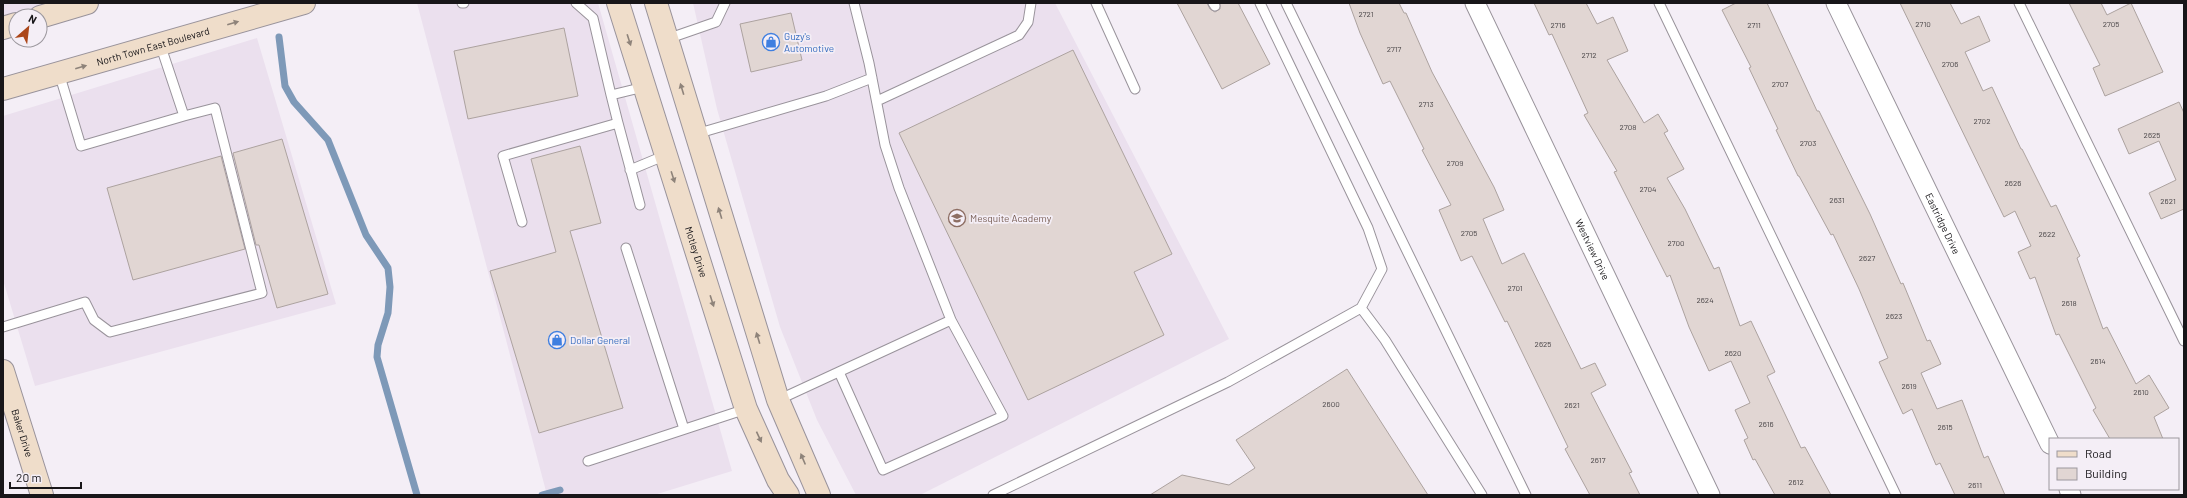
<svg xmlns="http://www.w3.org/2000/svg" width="2187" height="498" font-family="Barlow,sans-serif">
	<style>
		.built { fill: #ebe0ee }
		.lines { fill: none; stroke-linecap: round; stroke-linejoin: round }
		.stream { stroke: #7e99b8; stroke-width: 7 }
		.building { fill: #e1d6d3; stroke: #aca29f }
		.lane-casing { stroke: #99939b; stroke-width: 11 }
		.street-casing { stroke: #99939b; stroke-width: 21 }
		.secondary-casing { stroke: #99939b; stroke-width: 24 }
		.lane { stroke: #fff; stroke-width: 9 }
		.street { stroke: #fff; stroke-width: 19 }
		.secondary { stroke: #efddca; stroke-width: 22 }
		.oneway { fill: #8e837a }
		.labels { text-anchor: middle; stroke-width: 3.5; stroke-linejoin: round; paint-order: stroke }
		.number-label { font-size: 8px; fill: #4a4648 }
		.shop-label { font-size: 10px; fill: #366cbe; stroke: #f4eef6; text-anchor: start }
		.street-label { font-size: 10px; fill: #181619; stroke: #f4eef6 }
		.education-label { font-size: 10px; fill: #785e54; stroke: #f4eef6; text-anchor: start }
	</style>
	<rect width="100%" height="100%" fill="#f4eef6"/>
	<path class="built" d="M3,3H61L3,18Z
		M417,3H598L732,471L654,495H547Z
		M693,3H1055L1229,339L920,495H856L817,420L780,327L717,109Z
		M257,38L336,304L35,386L3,280V116Z"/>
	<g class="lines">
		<path class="stream" d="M279,37L285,86L294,102L328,140L366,235L388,268L390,287L388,313L378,345L377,357L417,495
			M542,495L560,490"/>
	</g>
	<path class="building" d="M1177,3H1207L1210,9L1215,12L1220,9V3H1238L1270,64L1222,89Z
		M1349,3H1399L1404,13H1406L1432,72L1494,187L1504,210L1483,219L1502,264L1524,253L1581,369L1595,363L1606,385L1591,393L1632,472L1629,473L1640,495H1590L1565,449L1568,447L1507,321L1505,322L1472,256L1461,261L1439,210L1451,205L1422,150L1424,149L1390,81L1383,84L1360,33Z
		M1534,3H1586L1597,24L1613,17L1628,51L1607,60L1644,123L1658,114L1668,131L1664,133L1684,169L1667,178L1685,209L1714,269L1719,267L1740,326L1751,321L1775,372L1767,376L1801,448L1805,447L1831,495H1775L1755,459L1753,460L1744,440L1748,438L1735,410L1750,403L1731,361L1709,371L1689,327L1670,275L1667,277L1614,172L1617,171L1584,115L1588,113L1552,34L1549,35Z
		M1736,3H1767L1817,111H1819L1870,214L1901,284L1903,283L1927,341L1930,340L1941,364L1921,373L1937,409L1962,400L1984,458L1988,456L2005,495H1955L1940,463L1936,465L1912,409L1903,414L1879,362L1888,358L1859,289L1833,234L1831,235L1799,176H1798L1776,130L1778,129L1749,68L1751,67L1722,10Z
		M1900,3H1950L1961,24L1979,16L1990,41L1965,52L1983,91L1992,87L2021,149H2022L2051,207L2056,205L2080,256L2077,258L2103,329L2107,327L2136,384L2149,375L2169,408L2154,417L2163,439H2110L2093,410L2096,408L2059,334L2056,335L2035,277L2030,279L2018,252L2031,246L2015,211L2004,217Z
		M2069,3H2101L2107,15L2131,3L2163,72L2105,96L2093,68L2100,65Z
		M791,13L802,60L751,72L740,24Z
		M564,28L578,96L468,119L454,51Z
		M1073,50L1172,254L1134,272L1164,335L1028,400L899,133Z
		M2179,102L2184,113V209L2161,219L2149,193L2176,180L2159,141L2129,154L2118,129Z
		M282,139L328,294L277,308L259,245H256L233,153Z
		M580,146L601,223L570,231L623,408L539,433L490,271L556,252L531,159Z
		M221,156L245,249L133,280L107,188Z
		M1347,369L1428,495H1150L1182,475L1229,485L1255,468L1236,440Z"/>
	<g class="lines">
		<g class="lane-casing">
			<path id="lane" d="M462,3H464
				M576,3L593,18L611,95L644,87
				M1096,3L1135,89
				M1213,3L1215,6
				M1260,3L1368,228L1382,269L1361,308
				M1286,3L1526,495
				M1659,3L1896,495
				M2019,3L2184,341
				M667,39L716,22L725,3
				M59,73L81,146L184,116L160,44
				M611,95L618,123
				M877,101L1019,35L1028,22L1031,3
				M696,134L826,96L872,78
				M630,170L666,155
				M522,222L503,156L618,123L640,205
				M626,248L684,429
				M3,327L85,302L94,320L110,332L262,293L215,108L184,116
				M839,372L883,470L1003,416L951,320
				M778,400L951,320L899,188L885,145L869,63L854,3
				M588,461L746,409
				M993,495L1228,382L1361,308L1385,340L1482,495"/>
		</g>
		<g class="street-casing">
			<g id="street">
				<path id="s1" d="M1475,3L1710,495"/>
				<path id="s2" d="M1836,3L2050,444"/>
				<path d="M2069,489L2071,495"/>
			</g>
		</g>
		<g class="secondary-casing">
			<g id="secondary">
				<path id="s3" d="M618,3L746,409L778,480L788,495"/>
				<path d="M656,3L778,400L819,495"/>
				<path d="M40,17L87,3"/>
				<path d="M3,28L16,24"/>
				<path id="s4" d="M3,89L304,3"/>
				<path id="s5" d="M3,371L42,495"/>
			</g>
		</g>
		<use href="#lane" class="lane"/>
		<use href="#street" class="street"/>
		<use href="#secondary" class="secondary"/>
	</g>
	<defs><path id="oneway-solid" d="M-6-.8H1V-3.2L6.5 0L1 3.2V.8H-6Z"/></defs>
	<g class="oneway">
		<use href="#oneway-solid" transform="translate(233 23) rotate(-16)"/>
		<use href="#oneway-solid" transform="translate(629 40) rotate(72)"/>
		<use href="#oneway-solid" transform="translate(81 67) rotate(-16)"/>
		<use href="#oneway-solid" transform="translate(682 89) rotate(-107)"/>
		<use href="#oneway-solid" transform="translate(673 177) rotate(72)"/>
		<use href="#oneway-solid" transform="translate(720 213) rotate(-107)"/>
		<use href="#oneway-solid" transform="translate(712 301) rotate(72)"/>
		<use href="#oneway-solid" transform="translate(758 338) rotate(-107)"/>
		<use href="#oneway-solid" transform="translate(759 437) rotate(65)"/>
		<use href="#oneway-solid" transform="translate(803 459) rotate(-113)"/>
	</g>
	<defs>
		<g id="shop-ring" transform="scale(0.9)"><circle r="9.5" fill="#f4eef6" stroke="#3f7fe0" stroke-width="1.5"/><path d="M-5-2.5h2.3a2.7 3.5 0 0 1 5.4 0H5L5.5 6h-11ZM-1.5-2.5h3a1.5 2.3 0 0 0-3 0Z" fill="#3f7fe0"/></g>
		<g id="school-ring" transform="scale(0.9)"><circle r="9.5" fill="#f4eef6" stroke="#8d6e63" stroke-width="1.5"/><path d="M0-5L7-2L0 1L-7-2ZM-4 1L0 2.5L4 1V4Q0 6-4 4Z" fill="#8d6e63"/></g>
	</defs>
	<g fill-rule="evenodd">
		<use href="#shop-ring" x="771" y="42"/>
		<use href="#school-ring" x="957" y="218"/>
		<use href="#shop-ring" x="557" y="340"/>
	</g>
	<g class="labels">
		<g class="number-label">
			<text x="1366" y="17">2721</text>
			<text x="1923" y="27">2710</text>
			<text x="2111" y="27">2705</text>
			<text x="1558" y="28">2716</text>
			<text x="1754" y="28">2711</text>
			<text x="1394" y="52">2717</text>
			<text x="1589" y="58">2712</text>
			<text x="1950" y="67">2706</text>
			<text x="1780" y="87">2707</text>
			<text x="1426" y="107">2713</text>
			<text x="1982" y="124">2702</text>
			<text x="1628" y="130">2708</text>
			<text x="2152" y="138">2625</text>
			<text x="1808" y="146">2703</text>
			<text x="1455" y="166">2709</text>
			<text x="2013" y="186">2626</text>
			<text x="1648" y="192">2704</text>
			<text x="1837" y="203">2631</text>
			<text x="2168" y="204">2621</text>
			<text x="1469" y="236">2705</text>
			<text x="2047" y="237">2622</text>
			<text x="1676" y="246">2700</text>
			<text x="1867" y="261">2627</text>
			<text x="1515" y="291">2701</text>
			<text x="1705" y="303">2624</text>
			<text x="2069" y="306">2618</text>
			<text x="1894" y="319">2623</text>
			<text x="1543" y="347">2625</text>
			<text x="1733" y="356">2620</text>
			<text x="2098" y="364">2614</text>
			<text x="1909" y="389">2619</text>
			<text x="2141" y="395">2610</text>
			<text x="1331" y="407">2600</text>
			<text x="1572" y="408">2621</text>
			<text x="1766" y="427">2616</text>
			<text x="1945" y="430">2615</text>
			<text x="1598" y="463">2617</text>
			<text x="1796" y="485">2612</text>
			<text x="1975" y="488">2611</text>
		</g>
		<g class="shop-label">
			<text x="784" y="40">Guzy's<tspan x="784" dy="12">Automotive</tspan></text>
			<text x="570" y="344">Dollar General</text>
		</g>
		<g class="street-label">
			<text dy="4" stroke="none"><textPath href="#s4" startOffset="156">North Town East Boulevard</textPath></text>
			<text dy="4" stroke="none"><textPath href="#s2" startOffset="245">Eastridge Drive</textPath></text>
			<text dy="4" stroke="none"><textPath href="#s1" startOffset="273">Westview Drive</textPath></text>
			<text dy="4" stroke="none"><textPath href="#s3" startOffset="261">Motley Drive</textPath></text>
			<text dy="4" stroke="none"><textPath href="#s5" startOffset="65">Baker Drive</textPath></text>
		</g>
		<g class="education-label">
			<text x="970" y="222">Mesquite Academy</text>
		</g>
	</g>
	<rect width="2187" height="498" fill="none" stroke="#181619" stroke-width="8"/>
	<rect x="2049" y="438" width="130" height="52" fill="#f4eef6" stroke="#9c989e"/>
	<rect x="2057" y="451" width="20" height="6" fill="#efddca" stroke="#9c989e"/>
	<text x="2085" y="458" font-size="12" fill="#181619">Road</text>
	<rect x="2057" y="468" width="20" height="12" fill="#e1d6d3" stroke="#9c989e"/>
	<text x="2085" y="478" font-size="12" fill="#181619">Building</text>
	<g transform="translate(28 28) rotate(28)"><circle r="19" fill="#f4eef6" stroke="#9c989e"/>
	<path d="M0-3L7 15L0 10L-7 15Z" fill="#ac471a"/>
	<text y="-6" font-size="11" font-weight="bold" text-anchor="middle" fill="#181619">N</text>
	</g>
	<path d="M10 482v6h71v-6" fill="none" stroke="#181619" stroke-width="2"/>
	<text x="16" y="482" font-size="12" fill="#181619" stroke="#f4eef6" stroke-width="3" paint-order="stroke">20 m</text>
</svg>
